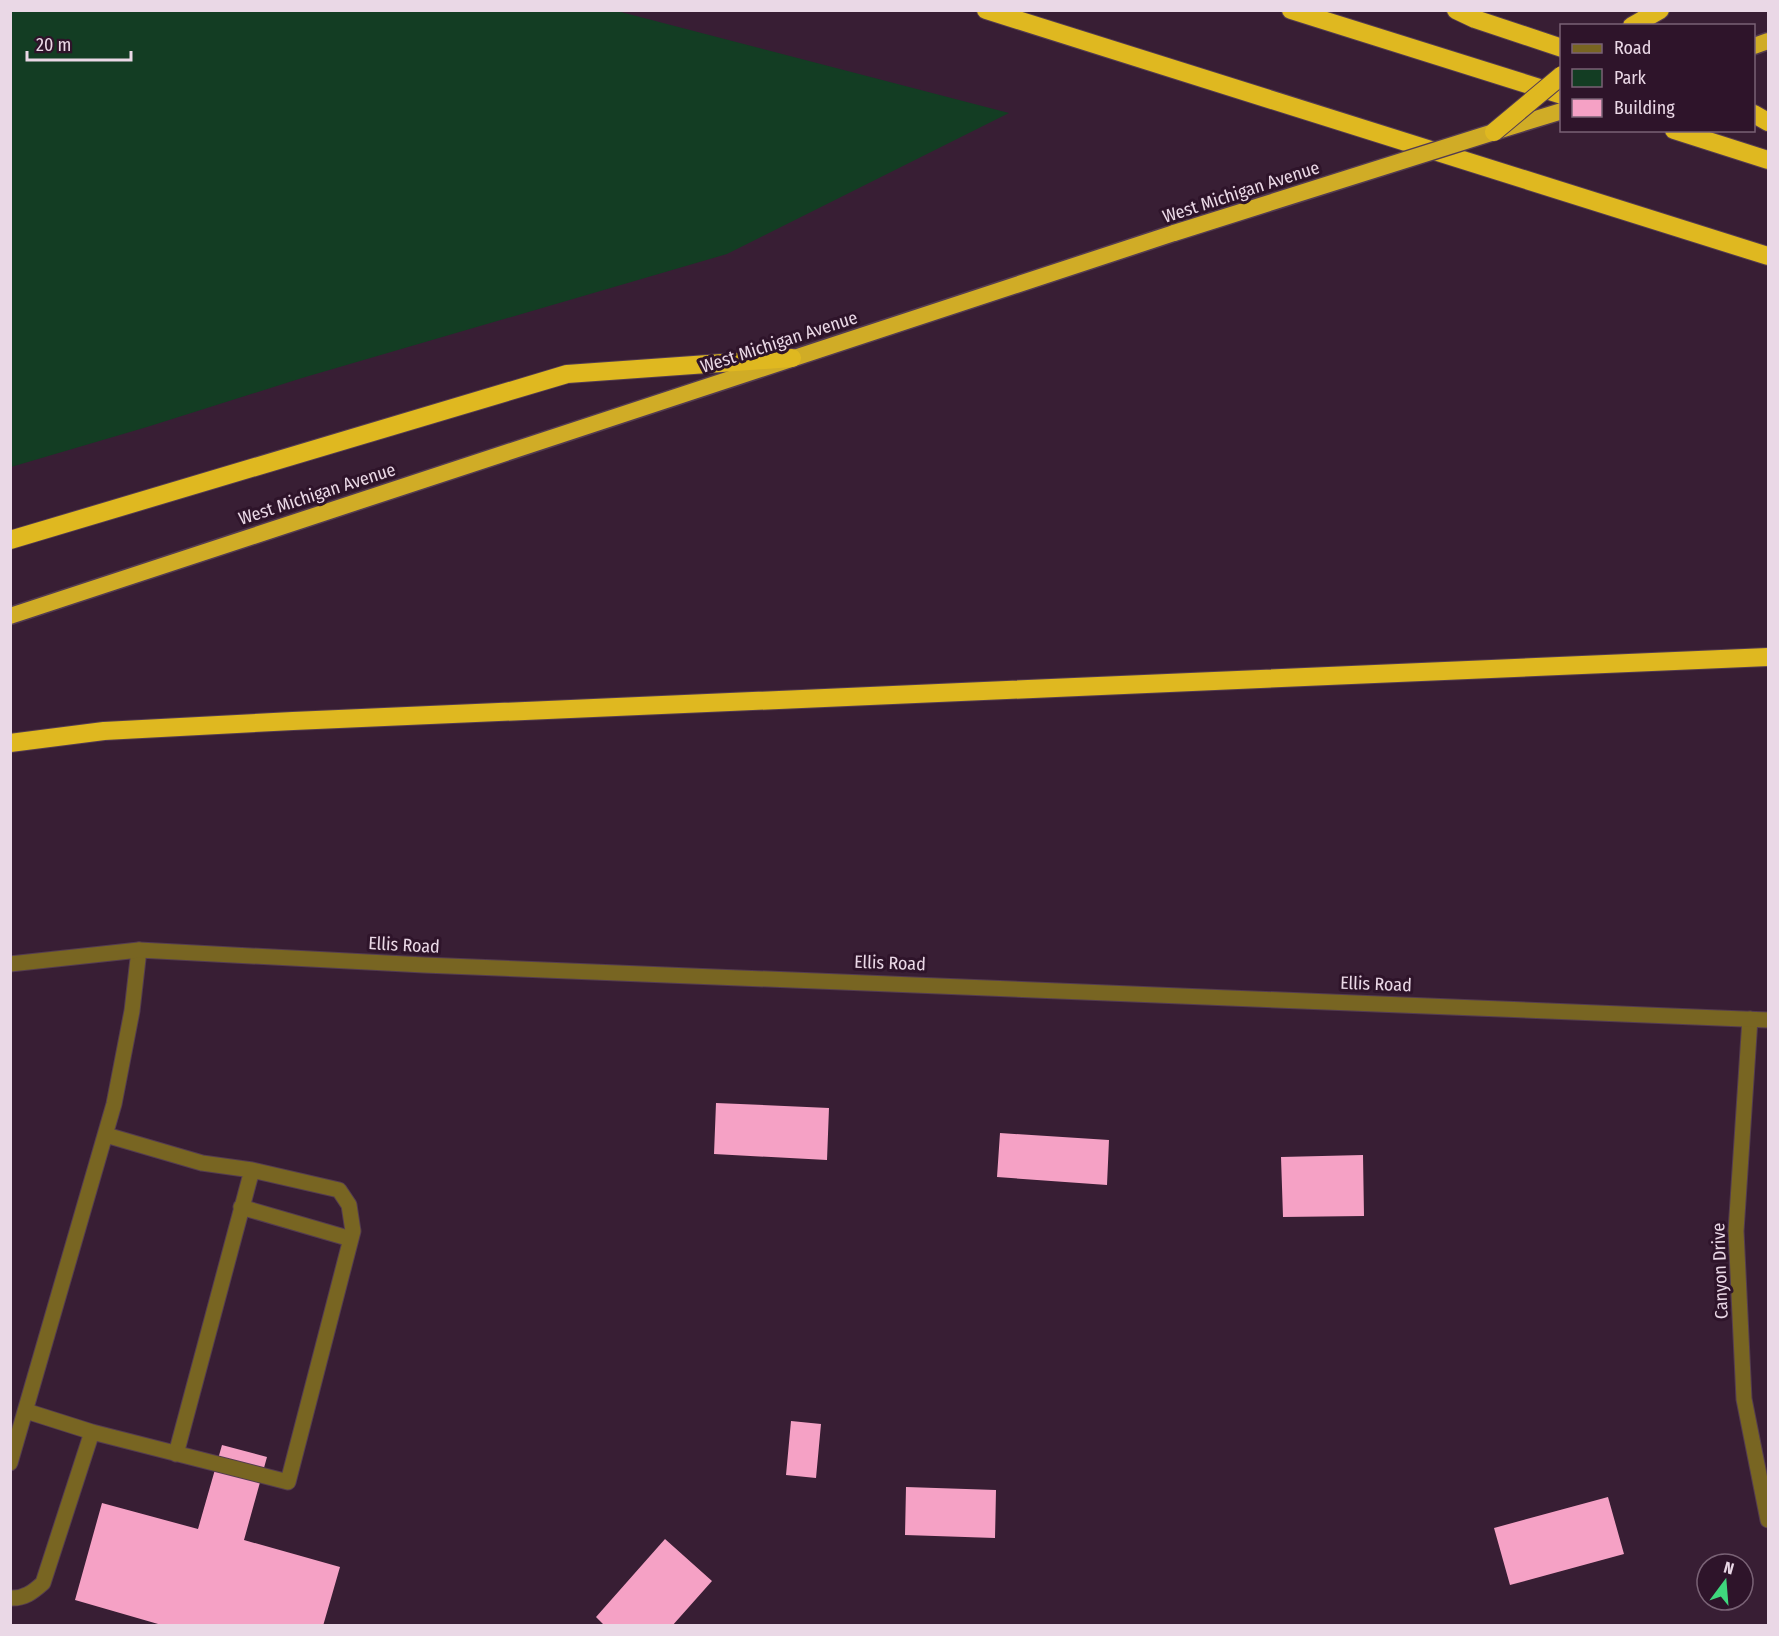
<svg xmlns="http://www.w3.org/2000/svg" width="1779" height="1636" font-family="'Fira Sans Condensed',sans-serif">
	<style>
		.green { fill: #133d23 }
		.building { fill: #f5a1c5 }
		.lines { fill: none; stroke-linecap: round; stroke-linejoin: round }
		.service-casing { stroke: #543c50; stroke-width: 17 }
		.minor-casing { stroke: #543c50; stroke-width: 17 }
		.tertiary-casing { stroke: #543c50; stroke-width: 17 }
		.trunk-casing { stroke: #543c50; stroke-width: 19 }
		.motorway-casing { stroke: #543c50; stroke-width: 20 }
		.service { stroke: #786522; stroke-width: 15 }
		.minor { stroke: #786522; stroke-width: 15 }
		.tertiary { stroke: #786522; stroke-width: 15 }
		.trunk { stroke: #d0ac26; stroke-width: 16 }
		.motorway { stroke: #dfb820; stroke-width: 18 }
		.trunk-bridge-casing { stroke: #543c50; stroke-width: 19; stroke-linecap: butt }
		.motorway-bridge-casing { stroke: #543c50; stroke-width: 20; stroke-linecap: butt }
		.trunk-bridge { stroke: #d0ac26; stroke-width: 16 }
		.motorway-bridge { stroke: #dfb820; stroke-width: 18 }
		.labels { text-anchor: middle; stroke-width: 6; stroke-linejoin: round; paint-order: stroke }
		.street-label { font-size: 18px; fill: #ead8e6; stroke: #2e142a }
	</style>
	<rect width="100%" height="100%" fill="#381e34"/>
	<path class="green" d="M11,10L617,11L1009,113L727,254L302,378L147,427L11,467Z"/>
	<path class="building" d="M716,1103L829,1108L827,1160L714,1154Z
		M1000,1133L1109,1140L1107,1185L997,1177Z
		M1363,1155L1364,1216L1283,1217L1281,1157Z
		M791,1421L821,1424L816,1478L786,1475Z
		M222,1445L267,1457L244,1540L340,1567L323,1626H165L75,1600L102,1503L198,1529Z
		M906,1487L996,1490L995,1538L905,1535Z
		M1608,1497L1624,1554L1510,1585L1494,1528Z
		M665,1539L712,1581L672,1626H605L596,1617Z"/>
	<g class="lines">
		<g class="service-casing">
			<path id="service" d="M241,1207L351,1239
				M26,1411L92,1432L288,1482L353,1231L349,1205L339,1190L252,1170L202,1163L106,1135
				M176,1454L252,1170
				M10,1463L114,1104L132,1011L139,950
				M10,1598C24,1599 33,1592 43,1583L92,1432"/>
		</g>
		<g class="minor-casing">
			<path id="minor" d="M1750,1019L1736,1231L1744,1399L1768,1520"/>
		</g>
		<g class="tertiary-casing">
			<path id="tertiary" d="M10,964L139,950L424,965L1768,1020"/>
		</g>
		<g class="trunk-casing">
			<path id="trunk" d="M1754,46L1768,41
				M1497,131L1562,111
				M10,616L1174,233"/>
		</g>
		<g class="motorway-casing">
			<path id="motorway" d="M986,10L1768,256
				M1291,10L1562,95
				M1456,10L1475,19L1562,48
				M1632,26L1660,10
				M1754,114L1768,122
				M1674,130L1768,160
				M10,540L567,374L792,358
				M10,743L104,731L293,721L1768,657"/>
		</g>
		<use href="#service" class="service"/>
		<use href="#minor" class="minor"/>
		<use href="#tertiary" class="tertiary"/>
		<use href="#trunk" class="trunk"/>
		<use href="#motorway" class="motorway"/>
		<g class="trunk-bridge-casing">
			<path id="trunk-bridge" d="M1174,233L1494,132"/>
		</g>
		<g class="motorway-bridge-casing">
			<path id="motorway-bridge" d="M1494,132L1562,75"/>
		</g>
		<use href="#trunk-bridge" class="trunk-bridge"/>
		<use href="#motorway-bridge" class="motorway-bridge"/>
	</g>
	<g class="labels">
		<g class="street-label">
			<text transform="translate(1241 192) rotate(-18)" y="6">West Michigan Avenue</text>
			<text transform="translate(779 342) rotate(-18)" y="6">West Michigan Avenue</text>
			<text transform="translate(317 494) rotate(-18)" y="6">West Michigan Avenue</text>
			<text transform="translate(404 945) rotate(3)" y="6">Ellis Road</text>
			<text transform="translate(890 963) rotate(2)" y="6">Ellis Road</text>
			<text transform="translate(1376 984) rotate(2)" y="6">Ellis Road</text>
			<text transform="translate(1720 1271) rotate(-92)" y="6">Canyon Drive</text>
		</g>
	</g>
	<rect width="1779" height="1636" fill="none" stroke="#ead8e6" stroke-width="24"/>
	<rect x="1560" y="24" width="195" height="108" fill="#2e142a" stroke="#796275" stroke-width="1.5"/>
	<rect x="1572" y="44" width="30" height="9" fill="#786522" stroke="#796275" stroke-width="1.5"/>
	<text x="1614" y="54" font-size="18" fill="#ead8e6">Road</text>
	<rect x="1572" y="69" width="30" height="18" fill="#133d23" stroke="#796275" stroke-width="1.5"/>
	<text x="1614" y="84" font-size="18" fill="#ead8e6">Park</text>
	<rect x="1572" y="99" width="30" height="18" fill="#f5a1c5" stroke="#796275" stroke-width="1.5"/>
	<text x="1614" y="114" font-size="18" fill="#ead8e6">Building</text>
	<g transform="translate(1725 1582) rotate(16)"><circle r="28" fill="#2e142a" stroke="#796275" stroke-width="1.5"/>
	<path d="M0-4.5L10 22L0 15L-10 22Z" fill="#3fd77d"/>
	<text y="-9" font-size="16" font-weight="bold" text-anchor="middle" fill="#ead8e6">N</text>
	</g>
	<path d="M27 51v9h104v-9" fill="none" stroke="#ead8e6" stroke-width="3"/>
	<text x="36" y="51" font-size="18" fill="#ead8e6" stroke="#2e142a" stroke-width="4.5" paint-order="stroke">20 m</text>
</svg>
